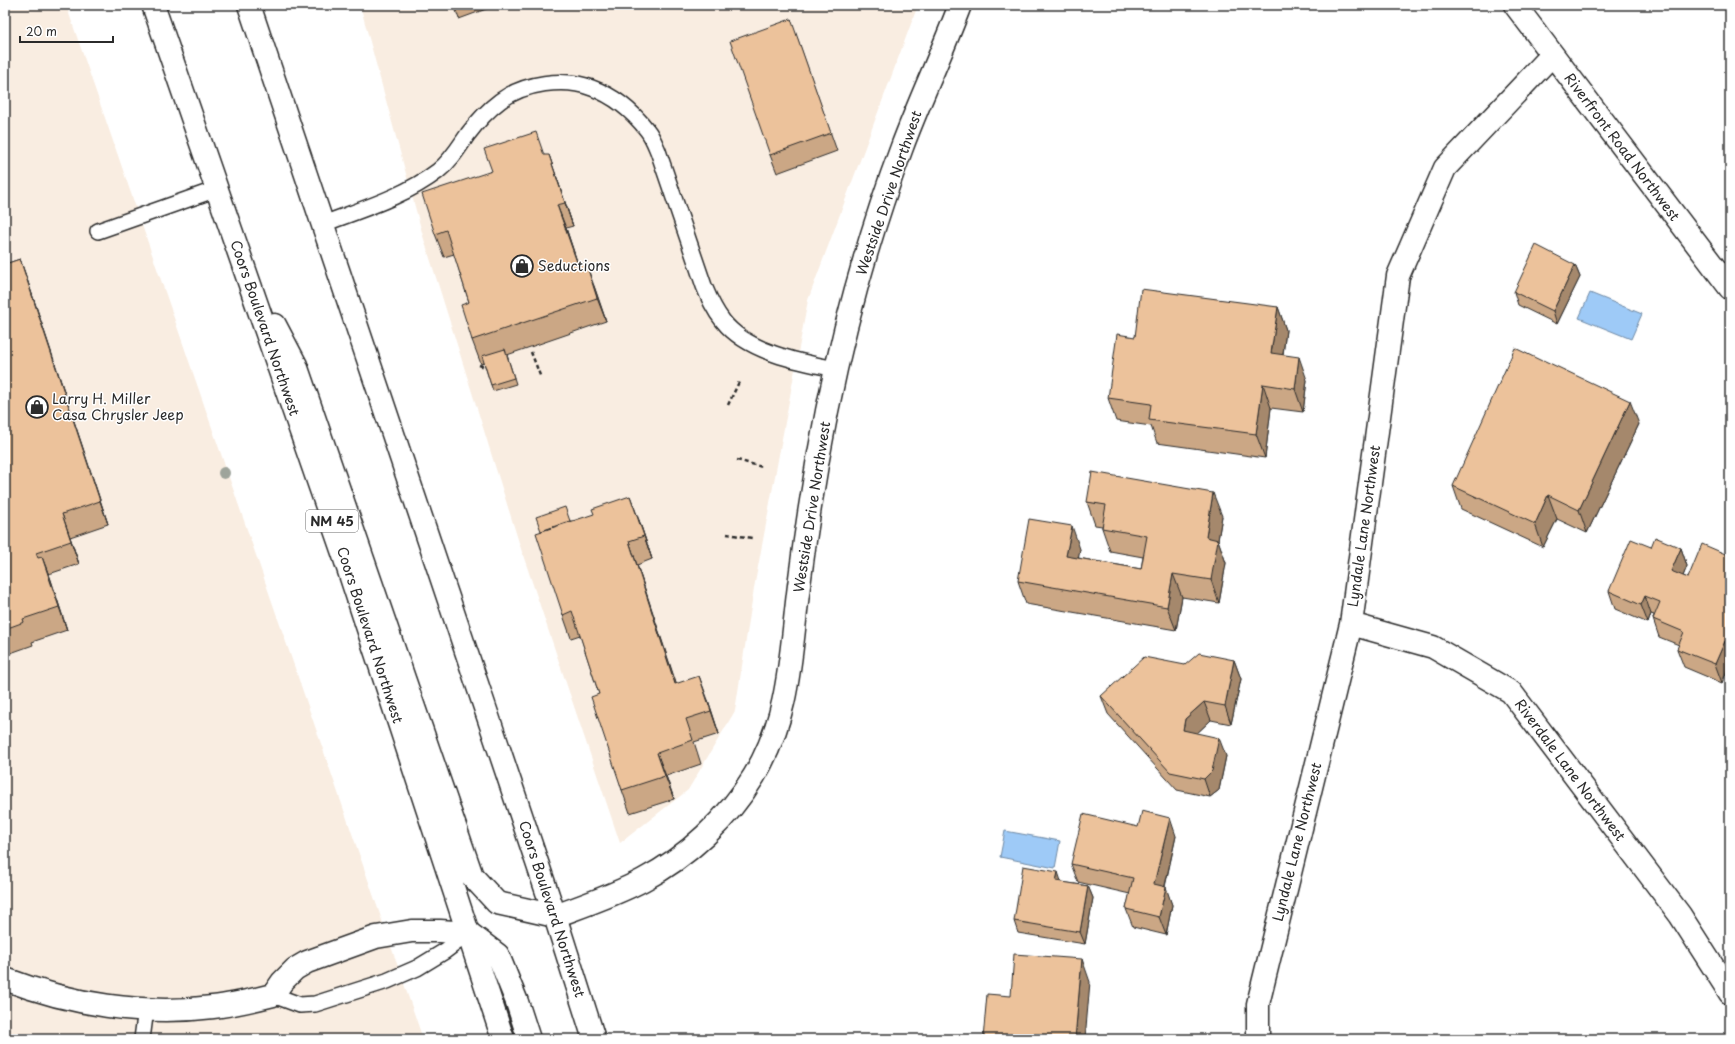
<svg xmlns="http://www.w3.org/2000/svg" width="1735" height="1044" font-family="'Playpen Sans',sans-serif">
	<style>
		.built { fill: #f9ede1 }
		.water { fill: #9ecaf7; stroke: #708aa5 }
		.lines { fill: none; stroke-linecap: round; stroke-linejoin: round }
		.lane-casing { stroke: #2b2b2b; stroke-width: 18 }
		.street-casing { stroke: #2b2b2b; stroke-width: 25 }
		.primary-casing { stroke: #2b2b2b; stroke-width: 25 }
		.path { stroke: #2b2b2b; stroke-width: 2.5; stroke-dasharray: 4 3; stroke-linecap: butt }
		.lane { stroke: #fff; stroke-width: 15 }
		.street { stroke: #fff; stroke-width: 22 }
		.primary { stroke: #fff; stroke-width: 22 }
		.tree { fill: #9ea49b }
		.wall { fill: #cba785; stroke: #2b2b2b }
		.shaded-wall { fill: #a5886c; stroke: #2b2b2b }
		.building { fill: #ecc29b; stroke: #2b2b2b }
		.labels { text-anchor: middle; stroke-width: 3; stroke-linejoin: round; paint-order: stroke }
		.shield { fill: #fff; stroke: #6b6b6b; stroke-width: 1 }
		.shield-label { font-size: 13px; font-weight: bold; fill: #2b2b2b }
		.street-label { font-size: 14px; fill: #2b2b2b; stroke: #fff }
		.poi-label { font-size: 14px; fill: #2b2b2b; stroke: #fff; text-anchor: start }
	</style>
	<rect width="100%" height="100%" fill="#fff"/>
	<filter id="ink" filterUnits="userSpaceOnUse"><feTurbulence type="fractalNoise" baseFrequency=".025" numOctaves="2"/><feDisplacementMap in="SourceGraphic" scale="8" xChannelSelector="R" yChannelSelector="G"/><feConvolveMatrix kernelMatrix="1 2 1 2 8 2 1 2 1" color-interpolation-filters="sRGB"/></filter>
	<g filter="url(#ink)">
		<path class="built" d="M5,5H66L423,1039H5Z
			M360,5H918L808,300L754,588L735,711L688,790L620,843L522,552L423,236Z"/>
		<path class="water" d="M1590,293L1642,314L1631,339L1579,318Z
			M1005,831L1060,841L1055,868L1000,857Z"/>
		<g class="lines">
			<g class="lane-casing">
				<path id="lane" d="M323,224C362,209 404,197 438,171C451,161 459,147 468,134C477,122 488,110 500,101C524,83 564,77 592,88C614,96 633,112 647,130C652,136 655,144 658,151L704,286C709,298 714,310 723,321C747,352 799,362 836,369
					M98,231L217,189
					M273,995L300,1005L315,1004L387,981L417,968L445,951L469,933
					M142,1039L146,1009"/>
			</g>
			<g class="street-casing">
				<path id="street" d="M1515,5L1730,288
					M1351,624L1433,647L1511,692L1680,915L1730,993
					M555,916C585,905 615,895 643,880C687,857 728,819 754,776C792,713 790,649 800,578C807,522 816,466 827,411C845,322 870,232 902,147C920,99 942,53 960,5
					M5,979C70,1004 143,1016 213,1007C233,1005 253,1000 273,995L282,982L295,969L307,962L376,937L412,931H440L469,933
					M1258,1039V1004L1351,624L1398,276L1445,168L1552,55"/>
			</g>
			<g class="primary-casing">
				<path id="primary" d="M153,5L343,553L503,1039
					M249,5L555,916L594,1039
					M275,325L296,365L472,876L497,903L555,916
					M469,933L498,955L517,1002L529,1039"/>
			</g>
			<path class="path" d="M531,352L541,378
				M479,365L485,367
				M728,405L739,382
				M737,460L762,467
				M727,534L752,538"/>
			<use href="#lane" class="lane"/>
			<use href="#street" class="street"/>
			<use href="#primary" class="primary"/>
		</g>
		<circle class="tree" cx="224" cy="473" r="6"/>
		<path class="wall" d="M454,5H497L459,19Z
			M797,37L837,151L777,173L770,155Z
			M545,155L557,178L573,226L566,228L578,265L594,286L606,321L507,355L516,384L493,391L484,363L481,364L472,340L469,302L454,254L444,257L435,234Z
			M20,259L28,282L108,524L70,537L79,564L49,574L67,630L32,642L33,645L5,655V264Z
			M1575,265L1580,277L1557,324L1518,305L1514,292Z
			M1278,307L1286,330L1283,355L1307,380L1303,412L1271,408L1265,458L1157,443L1151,426L1116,421L1108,398L1135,337Z
			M1639,424L1587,533L1557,519L1543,547L1461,509L1453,486Z
			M1087,502L1222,516L1218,540L1226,563L1219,603L1182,597L1176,630L1026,604L1018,581L1080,549L1078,558L1141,569L1143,557L1110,551L1102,528V526L1095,525Z
			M639,520L652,559L637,565L676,684L708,700L719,734L694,742L701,764L666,776L674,799L630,813L622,790L599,694L580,635L571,638L563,615L570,521Z
			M1651,547L1681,548L1687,566L1683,576L1688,578L1730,556V663L1722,683L1684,667L1677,649L1679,645L1659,637L1653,619L1654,615L1651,614L1648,623L1615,609L1609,591Z
			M1234,660L1241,679L1231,724L1211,720L1197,733L1226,756L1219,790L1210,797L1177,790L1108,714L1101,696L1185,665Z
			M1176,836L1165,887L1172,905L1166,935L1133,927L1126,909L1130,894L1078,882L1071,864Z
			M1061,882L1088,886L1093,898L1085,944L1018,933L1014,921Z"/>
		<path class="shaded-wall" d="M549,155L557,178L573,226L565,203Z
			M557,205L566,228L586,288L578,265Z
			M20,259L28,282L108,524L100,501Z
			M586,263L594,286L606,321L597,298Z
			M1575,265L1580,277L1557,324L1553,311Z
			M1278,307L1286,330L1280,377L1271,353Z
			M1299,357L1307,380L1303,412L1295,389Z
			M1263,384L1271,408L1265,458L1256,434Z
			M1630,401L1639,424L1587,533L1579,510Z
			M1213,493L1222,516L1218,540L1226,563L1219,603L1211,580L1206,537Z
			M1548,495L1557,519L1543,547L1535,524Z
			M630,496L639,520L652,559L644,536Z
			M62,514L70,537L79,564L71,541Z
			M1072,526L1080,549L1075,579L1066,556Z
			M629,541L637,565L684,707L675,684Z
			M1681,548L1687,566L1678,589L1671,571Z
			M42,557L51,580L67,630L59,607Z
			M1173,574L1182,597L1176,630L1167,607Z
			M1645,596L1651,614L1648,623L1641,605Z
			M1725,641L1730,655V663L1722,683L1715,664Z
			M1234,660L1241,679L1231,724L1225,706Z
			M699,676L708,700L719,734L711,711Z
			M1204,702L1211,720L1192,738L1183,730L1185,719Z
			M1219,738L1226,756L1219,790L1210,797L1204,779Z
			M657,753L666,776L674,799L665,776Z
			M1170,818L1176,836L1161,903L1154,884Z
			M1058,872L1062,884L1056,881Z
			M1088,886L1093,898L1085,944L1080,932Z
			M1166,887L1172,905L1166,935L1159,917Z
			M1082,959L1090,982L1085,1039H1075Z"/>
		<path class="building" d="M791,19L831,133L770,155L730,41Z
			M536,132L544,155H549L565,203L557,205L578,265L586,263L597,298L472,340L461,305L469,302L446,230L435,234L422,194L492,171L484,149Z
			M1536,245L1575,265L1553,311L1514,292Z
			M20,259L100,501L62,514L71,541L36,553L38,558L42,557L59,607L23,619L24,622L5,629V264Z
			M1141,289L1278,307L1271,353L1299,357L1295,389L1263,384L1256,434L1149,420L1151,404L1108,398L1117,334L1135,337Z
			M1515,348L1542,361L1543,360L1630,401L1579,510L1548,495L1535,524L1453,486Z
			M505,349L514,378L491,385L482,356Z
			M1092,472L1213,493L1206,537L1218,540L1211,580L1173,574L1167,607L1018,581L1029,519L1072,526L1066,556L1141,569L1147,536L1102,528L1106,505L1087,502Z
			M630,496L644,536L629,541L675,684L699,676L711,711L686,719L693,740L657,753L665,776L622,790L591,697L599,694L572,611L563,615L536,533L594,514L592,509Z
			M565,507L570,521L541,531L536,517Z
			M1655,537L1681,548L1671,571L1688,578L1702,544L1730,556V643L1725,641L1715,664L1677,649L1684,632L1653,619L1660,602L1645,596L1641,605L1609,591L1631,539L1651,547Z
			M1199,653L1234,660L1225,706L1204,702L1185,719L1183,730L1219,738L1212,771L1204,779L1170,772L1101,696L1144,657L1185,665Z
			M1142,811L1170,818L1154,884L1166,887L1159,917L1126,909L1133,878L1071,864L1083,814L1138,827Z
			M1023,866L1058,872L1056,881L1088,886L1080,932L1014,921Z
			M1014,954L1082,959L1075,1039H983L987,994L1011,996Z"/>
	</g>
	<defs>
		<g id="shop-ring" transform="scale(1.15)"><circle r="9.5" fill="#fff" stroke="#2b2b2b" stroke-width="1.5"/><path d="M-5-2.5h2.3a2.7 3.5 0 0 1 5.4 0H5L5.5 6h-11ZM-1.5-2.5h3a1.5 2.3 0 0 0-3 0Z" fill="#2b2b2b"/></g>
	</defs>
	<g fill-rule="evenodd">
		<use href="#shop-ring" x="522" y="266"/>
		<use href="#shop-ring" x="37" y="407"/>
	</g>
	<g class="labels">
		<rect class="shield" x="306" y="510" width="52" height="22" rx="3"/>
		<g class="shield-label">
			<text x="332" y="526">NM 45</text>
		</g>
		<g class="street-label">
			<text transform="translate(1622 147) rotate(53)" y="5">Riverfront Road Northwest</text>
			<text transform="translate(889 193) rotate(-71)" y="5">Westside Drive Northwest</text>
			<text transform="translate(265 328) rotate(71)" y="5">Coors Boulevard Northwest</text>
			<text transform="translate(812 507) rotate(-81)" y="5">Westside Drive Northwest</text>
			<text transform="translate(1364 526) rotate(-82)" y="5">Lyndale Lane Northwest</text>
			<text transform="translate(370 635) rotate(72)" y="5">Coors Boulevard Northwest</text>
			<text transform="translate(1570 770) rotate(53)" y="5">Riverdale Lane Northwest</text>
			<text transform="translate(1297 842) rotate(-76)" y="5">Lyndale Lane Northwest</text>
			<text transform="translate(552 909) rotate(72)" y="5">Coors Boulevard Northwest</text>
		</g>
		<g class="poi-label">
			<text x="538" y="271">Seductions</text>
			<text x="52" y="404">Larry H. Miller<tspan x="52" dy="16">Casa Chrysler Jeep</tspan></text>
		</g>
	</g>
	<rect width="1735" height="1044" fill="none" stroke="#fff" stroke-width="20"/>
	<rect x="10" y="10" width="1715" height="1024" fill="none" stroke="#2b2b2b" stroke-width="1.5" filter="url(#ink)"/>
	<path d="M20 36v6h93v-6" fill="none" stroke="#2b2b2b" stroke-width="2"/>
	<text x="26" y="36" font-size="12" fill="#2b2b2b" stroke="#ffffff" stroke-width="3" paint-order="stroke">20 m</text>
</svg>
